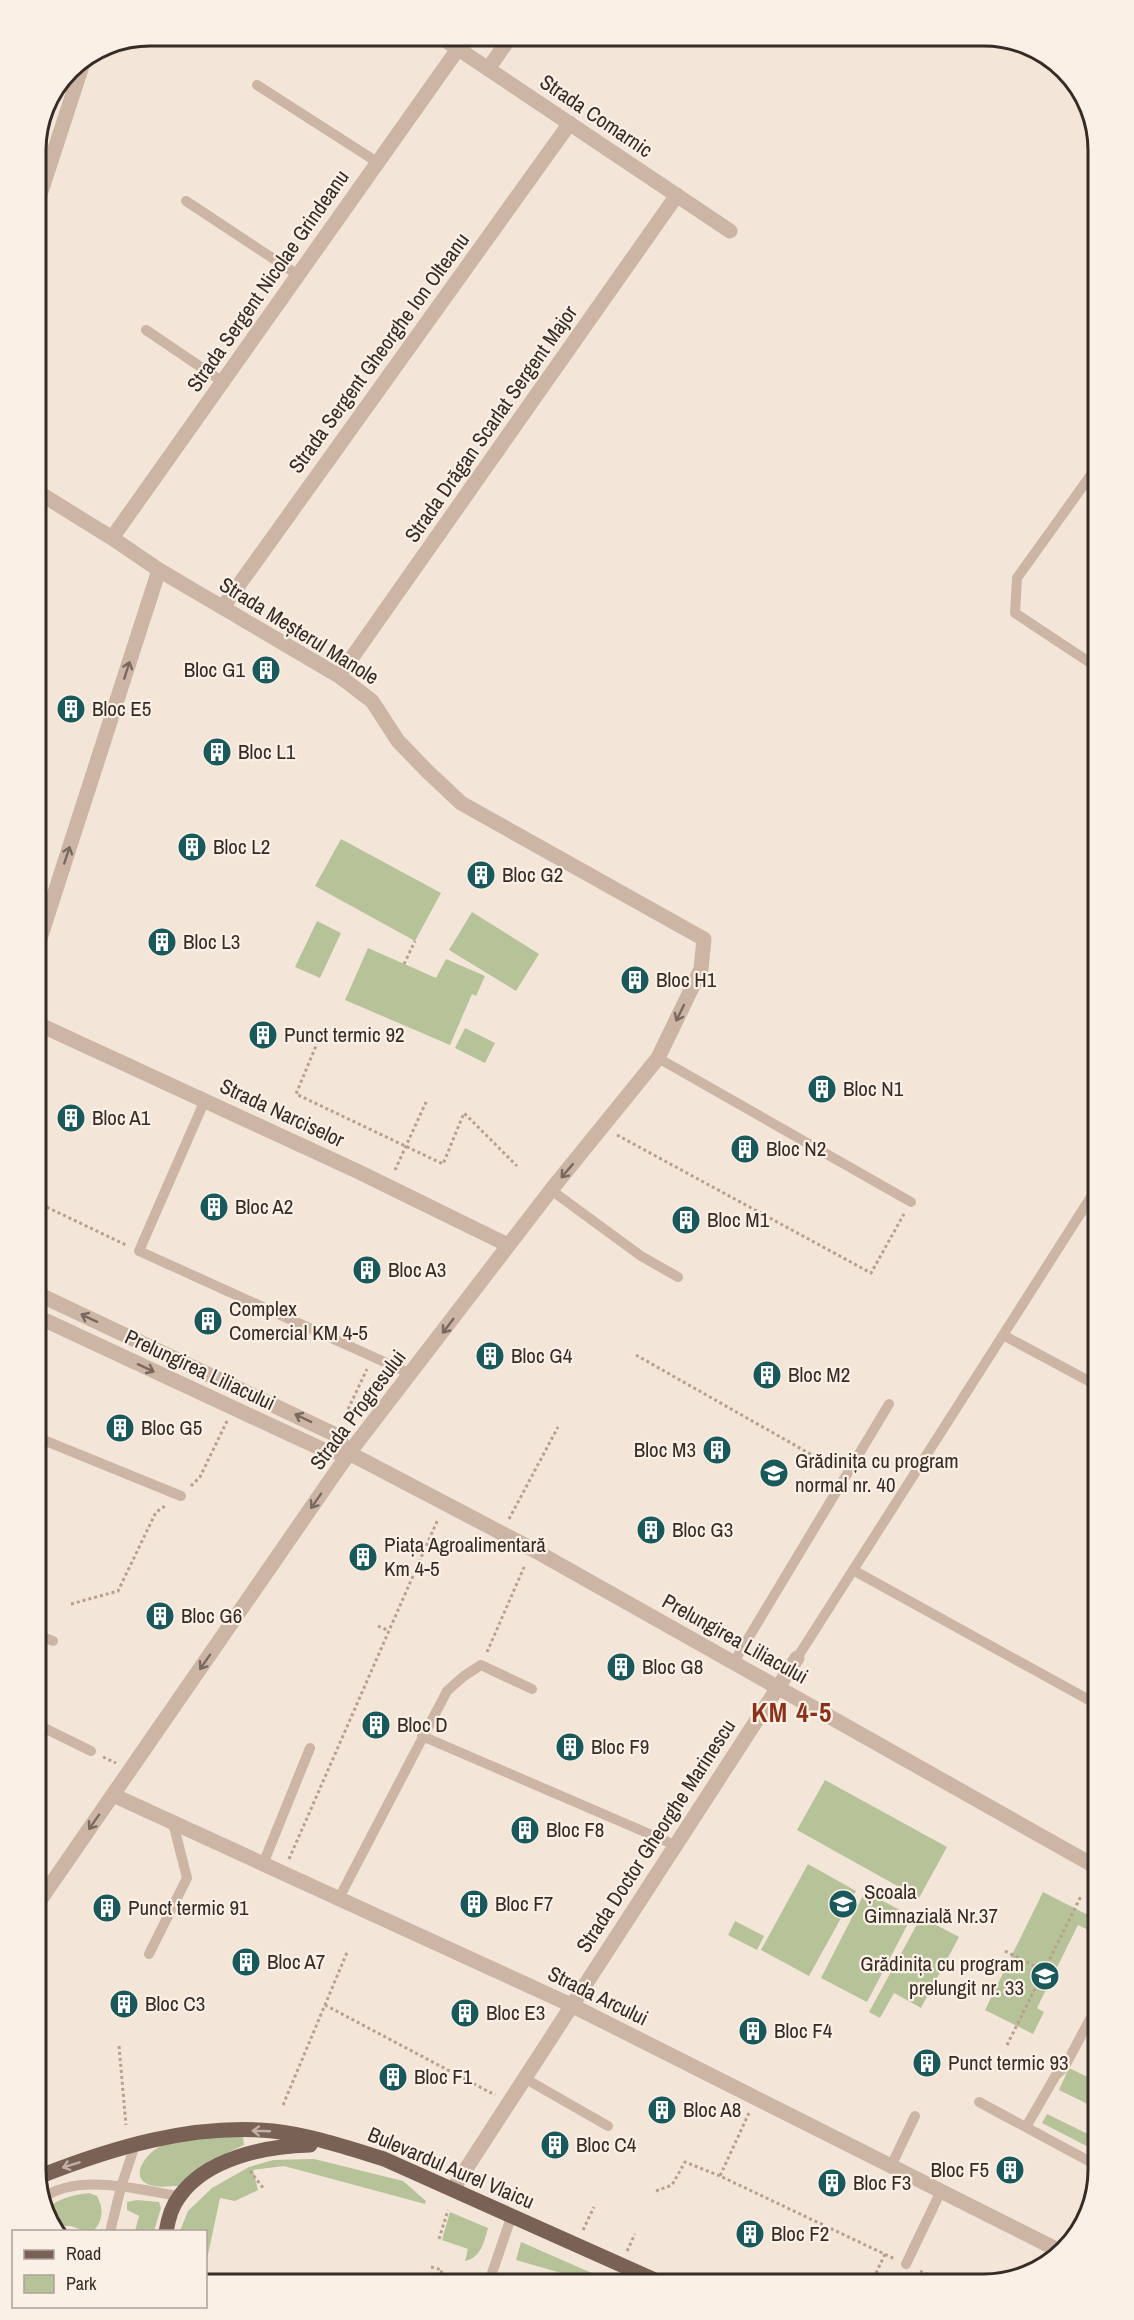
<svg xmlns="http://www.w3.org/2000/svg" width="1134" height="2320" font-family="'Archivo Narrow',sans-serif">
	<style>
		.green { fill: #b6c398 }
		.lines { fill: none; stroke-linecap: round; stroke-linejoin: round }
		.path { stroke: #b89f8e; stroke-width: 3; stroke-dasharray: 3 3; stroke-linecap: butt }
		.service { stroke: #ccb5a4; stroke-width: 10 }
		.minor { stroke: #ccb5a4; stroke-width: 15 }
		.primary { stroke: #7a6156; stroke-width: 15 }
		.oneway { stroke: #7a695f }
		.oneway2 { stroke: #c1b0a5 }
		.labels { text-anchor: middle; stroke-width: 4.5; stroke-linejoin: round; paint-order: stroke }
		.street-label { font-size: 21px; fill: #372b26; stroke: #fbf0e5 }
		.poi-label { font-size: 21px; fill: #372b26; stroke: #fbf0e5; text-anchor: start }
		.district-label { font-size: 27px; font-weight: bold; letter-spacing: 1.5px; fill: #8c3119; stroke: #fbf0e5 }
		.rim { fill: none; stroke: #372b26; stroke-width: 3 }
	</style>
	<rect width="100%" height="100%" fill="#f3e6d9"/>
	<path class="green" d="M341,839L441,893L415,941L315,886Z
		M472,912L539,954L516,991L449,950Z
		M317,921L341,933L320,978L295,967Z
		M368,948L436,978L446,959L485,976L476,996L472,994L450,1045L345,1000Z
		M465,1028L495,1043L485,1063L455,1048Z
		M825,1780L947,1847L919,1898L797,1830Z
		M808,1864L856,1891L809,1976L761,1950Z
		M865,1892L912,1916L867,2002L821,1978Z
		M1043,1892L1086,1914L1091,1906L1098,1910V1935L1078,1925L1037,2008L1044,2012L1033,2034L985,2010Z
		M921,1917L959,1937L921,2008L894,1993L880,2018L869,2012Z
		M735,1921L764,1936L757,1950L728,1935Z
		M1069,2068L1098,2082V2109L1059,2090Z
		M1047,2114L1098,2139V2152L1042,2123Z
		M243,2136L244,2145C220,2156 197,2168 178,2186C169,2186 158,2188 150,2185C128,2178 146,2154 159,2147C177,2136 221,2137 243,2136Z
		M314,2159L403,2181L426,2201L425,2204L284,2166L253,2170L258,2190L235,2201L220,2198L206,2264V2232L180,2231L188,2211L212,2188L249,2167L273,2160Z
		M89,2193L97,2196C104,2208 103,2222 93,2231H85L71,2226H55L45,2213C53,2199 73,2195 89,2193Z
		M137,2200L159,2202L161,2208L154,2231H135L139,2216L127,2210V2202Z
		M450,2212L488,2228C484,2242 481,2258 465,2261L468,2249L442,2240Z
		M521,2242L617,2284H599L516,2260Z"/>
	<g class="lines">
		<path class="path" d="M404,964L415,941
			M318,1041L296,1094L443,1164L464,1113L517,1166
			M617,1135L871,1273L904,1214
			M395,1170L427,1100
			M36,1202L126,1245
			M636,1355L835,1468
			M343,1420L367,1369
			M191,1486L200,1477L227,1421
			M509,1519L558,1427
			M71,1604L118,1591L156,1512L165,1506
			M378,1626L387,1630
			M487,1652L525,1565
			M103,1757L116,1763
			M289,1859L438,1519
			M1005,1951L1044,1971
			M325,2005L495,2095
			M1007,2045L1081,1896
			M119,2046L126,2125
			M283,2105L348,1950
			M749,2113L720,2176L895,2259
			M250,2171L264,2189
			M656,2191L672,2185L685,2162L720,2176
			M583,2230L594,2207
			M439,2239L448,2210
			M627,2251L635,2234
			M431,2267L442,2270L440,2276
			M920,2271L931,2276L928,2284
			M439,2276L467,2284
			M871,2284L885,2254"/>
		<path class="service" d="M257,85L377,162
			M186,201L298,275
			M146,330L223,382
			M1098,668L1015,613L1017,578L1098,465
			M658,1058L911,1202
			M205,1100L139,1251L411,1374
			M551,1190L641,1256L678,1277
			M1003,1335L1098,1386
			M36,1437L181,1496
			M853,1570L1098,1705
			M36,1634L53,1641
			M797,1658L1098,1186
			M734,1662L889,1404
			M36,1724L91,1751
			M422,1736L675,1845
			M263,1864L310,1748
			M339,1898L447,1691L464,1676L481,1665L532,1689
			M149,1954L187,1878L173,1823
			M524,2078L608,2126
			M979,2102L1098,2166
			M1026,2127L1056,2075L1064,2068L1090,2019
			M891,2166L915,2116
			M42,2199C76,2172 139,2190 179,2196
			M110,2232L121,2187L135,2145
			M906,2264L941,2191
			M492,2273L512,2215
			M206,2279L233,2281"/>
		<path class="minor" d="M439,36L730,231
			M488,69L511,36
			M36,207L84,60
			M112,538L458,49
			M223,607L570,123
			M339,676L677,195
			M36,951L159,570
			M36,1023L359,1172L508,1245
			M36,1293L334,1434L349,1453L532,1549L1098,1868
			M36,1316L326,1451L349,1453
			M113,1795L571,2005L1058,2250
			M36,1906L349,1453L551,1190L658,1058L701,969L704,939L461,803L427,771L398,741L372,701L339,676L159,570L112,538L36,491
			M453,2189L797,1658"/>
		<path class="primary" d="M38,2177C111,2148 193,2123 273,2131C310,2135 348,2148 384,2159L664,2284
			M166,2232C168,2220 172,2206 179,2197C206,2158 266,2146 310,2145"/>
	</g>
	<defs><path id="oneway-shaft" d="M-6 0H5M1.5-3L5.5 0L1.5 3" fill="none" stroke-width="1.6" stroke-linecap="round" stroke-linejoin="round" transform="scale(1.5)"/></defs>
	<g class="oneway">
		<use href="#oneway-shaft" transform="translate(127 670) rotate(-72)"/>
		<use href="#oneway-shaft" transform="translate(67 855) rotate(-72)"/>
		<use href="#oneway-shaft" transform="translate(680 1013) rotate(116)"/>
		<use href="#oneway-shaft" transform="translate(567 1171) rotate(130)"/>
		<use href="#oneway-shaft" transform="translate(89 1318) rotate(-155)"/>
		<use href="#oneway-shaft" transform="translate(448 1326) rotate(127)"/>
		<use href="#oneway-shaft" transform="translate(146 1368) rotate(25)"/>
		<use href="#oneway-shaft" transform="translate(303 1418) rotate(-154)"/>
		<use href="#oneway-shaft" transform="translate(316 1501) rotate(125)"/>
		<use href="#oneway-shaft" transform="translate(205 1662) rotate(125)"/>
		<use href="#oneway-shaft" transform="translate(94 1822) rotate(125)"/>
	</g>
	<g class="oneway2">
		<use href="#oneway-shaft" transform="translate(261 2131) rotate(-178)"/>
		<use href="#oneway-shaft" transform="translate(71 2165) rotate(163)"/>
	</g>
	<defs>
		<g id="building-disc" transform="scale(1.5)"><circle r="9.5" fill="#19595b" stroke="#fbf0e5"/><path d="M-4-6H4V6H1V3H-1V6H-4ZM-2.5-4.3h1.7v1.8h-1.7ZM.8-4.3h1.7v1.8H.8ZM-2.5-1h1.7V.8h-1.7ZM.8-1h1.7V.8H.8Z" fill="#fff"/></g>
		<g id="school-disc" transform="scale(1.5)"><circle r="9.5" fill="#19595b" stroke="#fbf0e5"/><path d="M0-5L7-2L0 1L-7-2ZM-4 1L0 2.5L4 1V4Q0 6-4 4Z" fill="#fff"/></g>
	</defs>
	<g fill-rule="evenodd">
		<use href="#building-disc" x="266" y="670"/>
		<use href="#building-disc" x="71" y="709"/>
		<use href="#building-disc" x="217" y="752"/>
		<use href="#building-disc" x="192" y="847"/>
		<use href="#building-disc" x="481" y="875"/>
		<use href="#building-disc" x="162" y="942"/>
		<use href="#building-disc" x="635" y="980"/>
		<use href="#building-disc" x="263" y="1035"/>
		<use href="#building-disc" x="822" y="1089"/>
		<use href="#building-disc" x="71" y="1118"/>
		<use href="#building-disc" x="745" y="1149"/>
		<use href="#building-disc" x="214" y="1207"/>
		<use href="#building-disc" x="686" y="1220"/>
		<use href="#building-disc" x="367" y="1270"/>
		<use href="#building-disc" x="208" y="1321"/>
		<use href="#building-disc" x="490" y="1356"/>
		<use href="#building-disc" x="767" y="1375"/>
		<use href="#building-disc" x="120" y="1428"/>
		<use href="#building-disc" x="717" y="1450"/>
		<use href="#school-disc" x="774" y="1473"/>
		<use href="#building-disc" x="651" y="1530"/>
		<use href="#building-disc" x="363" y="1557"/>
		<use href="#building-disc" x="160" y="1616"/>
		<use href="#building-disc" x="621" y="1667"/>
		<use href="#building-disc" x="376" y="1725"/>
		<use href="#building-disc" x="570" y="1747"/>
		<use href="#building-disc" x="525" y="1830"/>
		<use href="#building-disc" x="474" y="1904"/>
		<use href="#school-disc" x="843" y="1904"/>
		<use href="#building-disc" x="107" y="1908"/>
		<use href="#building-disc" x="246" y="1962"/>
		<use href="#school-disc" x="1045" y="1976"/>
		<use href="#building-disc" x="124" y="2004"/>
		<use href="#building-disc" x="465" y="2013"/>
		<use href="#building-disc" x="753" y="2031"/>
		<use href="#building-disc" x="927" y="2063"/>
		<use href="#building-disc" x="393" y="2077"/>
		<use href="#building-disc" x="662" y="2110"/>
		<use href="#building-disc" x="555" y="2145"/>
		<use href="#building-disc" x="1010" y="2170"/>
		<use href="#building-disc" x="832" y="2183"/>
		<use href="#building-disc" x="750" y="2234"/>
	</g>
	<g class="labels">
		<g class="street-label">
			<text transform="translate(596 116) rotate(34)" y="7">Strada Comarnic</text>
			<text transform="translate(268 281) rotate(-55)" y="7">Strada Sergent Nicolae Grindeanu</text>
			<text transform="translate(379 353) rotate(-54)" y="7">Strada Sergent Gheorghe Ion Olteanu</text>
			<text transform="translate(491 424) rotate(-55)" y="7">Strada Drăgan Scarlat Sergent Major</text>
			<text transform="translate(299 631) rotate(32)" y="7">Strada Meșterul Manole</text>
			<text transform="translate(282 1113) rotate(25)" y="7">Strada Narciselor</text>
			<text transform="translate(200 1370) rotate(25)" y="7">Prelungirea Liliacului</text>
			<text transform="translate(358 1410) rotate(-53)" y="7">Strada Progresului</text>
			<text transform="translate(735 1639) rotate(29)" y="7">Prelungirea Liliacului</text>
			<text transform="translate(656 1836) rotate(-57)" y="7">Strada Doctor Gheorghe Marinescu</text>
			<text transform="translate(598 1996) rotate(26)" y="7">Strada Arcului</text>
			<text transform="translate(451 2168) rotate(23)" y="7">Bulevardul Aurel Vlaicu</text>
		</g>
		<g class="poi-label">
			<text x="245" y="677" text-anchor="end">Bloc G1</text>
			<text x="92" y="716">Bloc E5</text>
			<text x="238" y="759">Bloc L1</text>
			<text x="213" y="854">Bloc L2</text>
			<text x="502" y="882">Bloc G2</text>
			<text x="183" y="949">Bloc L3</text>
			<text x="656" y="987">Bloc H1</text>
			<text x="284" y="1042">Punct termic 92</text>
			<text x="843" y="1096">Bloc N1</text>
			<text x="92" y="1125">Bloc A1</text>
			<text x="766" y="1156">Bloc N2</text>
			<text x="235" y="1214">Bloc A2</text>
			<text x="707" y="1227">Bloc M1</text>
			<text x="388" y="1277">Bloc A3</text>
			<text x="229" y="1316">Complex<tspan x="229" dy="24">Comercial KM 4-5</tspan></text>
			<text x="511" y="1363">Bloc G4</text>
			<text x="788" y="1382">Bloc M2</text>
			<text x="141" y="1435">Bloc G5</text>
			<text x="696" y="1457" text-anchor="end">Bloc M3</text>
			<text x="795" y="1468">Grădinița cu program<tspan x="795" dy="24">normal nr. 40</tspan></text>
			<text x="672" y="1537">Bloc G3</text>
			<text x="384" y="1552">Piața Agroalimentară<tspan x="384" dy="24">Km 4-5</tspan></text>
			<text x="181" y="1623">Bloc G6</text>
			<text x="642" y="1674">Bloc G8</text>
			<text x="397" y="1732">Bloc D</text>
			<text x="591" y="1754">Bloc F9</text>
			<text x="546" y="1837">Bloc F8</text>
			<text x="864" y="1899">Școala<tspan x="864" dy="24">Gimnazială Nr.37</tspan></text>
			<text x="495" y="1911">Bloc F7</text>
			<text x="128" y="1915">Punct termic 91</text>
			<text x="267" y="1969">Bloc A7</text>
			<text x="1024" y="1971" text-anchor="end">Grădinița cu program<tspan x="1024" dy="24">prelungit nr. 33</tspan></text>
			<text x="145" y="2011">Bloc C3</text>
			<text x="486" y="2020">Bloc E3</text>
			<text x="774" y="2038">Bloc F4</text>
			<text x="948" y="2070">Punct termic 93</text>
			<text x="414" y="2084">Bloc F1</text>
			<text x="683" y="2117">Bloc A8</text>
			<text x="576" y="2152">Bloc C4</text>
			<text x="989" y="2177" text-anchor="end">Bloc F5</text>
			<text x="853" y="2190">Bloc F3</text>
			<text x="771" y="2241">Bloc F2</text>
		</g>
		<g class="district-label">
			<text x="792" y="1722">KM 4-5</text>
		</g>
	</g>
	<path d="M0 0H1134V2320H0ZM150 46H984A104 104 0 0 1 1088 150V2170A104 104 0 0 1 984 2274H150A104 104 0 0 1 46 2170V150A104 104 0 0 1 150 46Z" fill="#fbf0e5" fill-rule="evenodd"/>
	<path class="rim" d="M150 46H984A104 104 0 0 1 1088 150V2170A104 104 0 0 1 984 2274H150A104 104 0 0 1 46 2170V150A104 104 0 0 1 150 46Z"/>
	<rect x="12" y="2230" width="195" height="78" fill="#fbf0e5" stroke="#ada199" stroke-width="1.5"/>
	<rect x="24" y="2250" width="30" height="9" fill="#7a6156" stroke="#ada199" stroke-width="1.5"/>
	<text x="66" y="2260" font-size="18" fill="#372b26">Road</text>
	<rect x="24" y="2275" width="30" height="18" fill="#b6c398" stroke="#ada199" stroke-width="1.5"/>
	<text x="66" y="2290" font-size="18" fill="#372b26">Park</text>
</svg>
